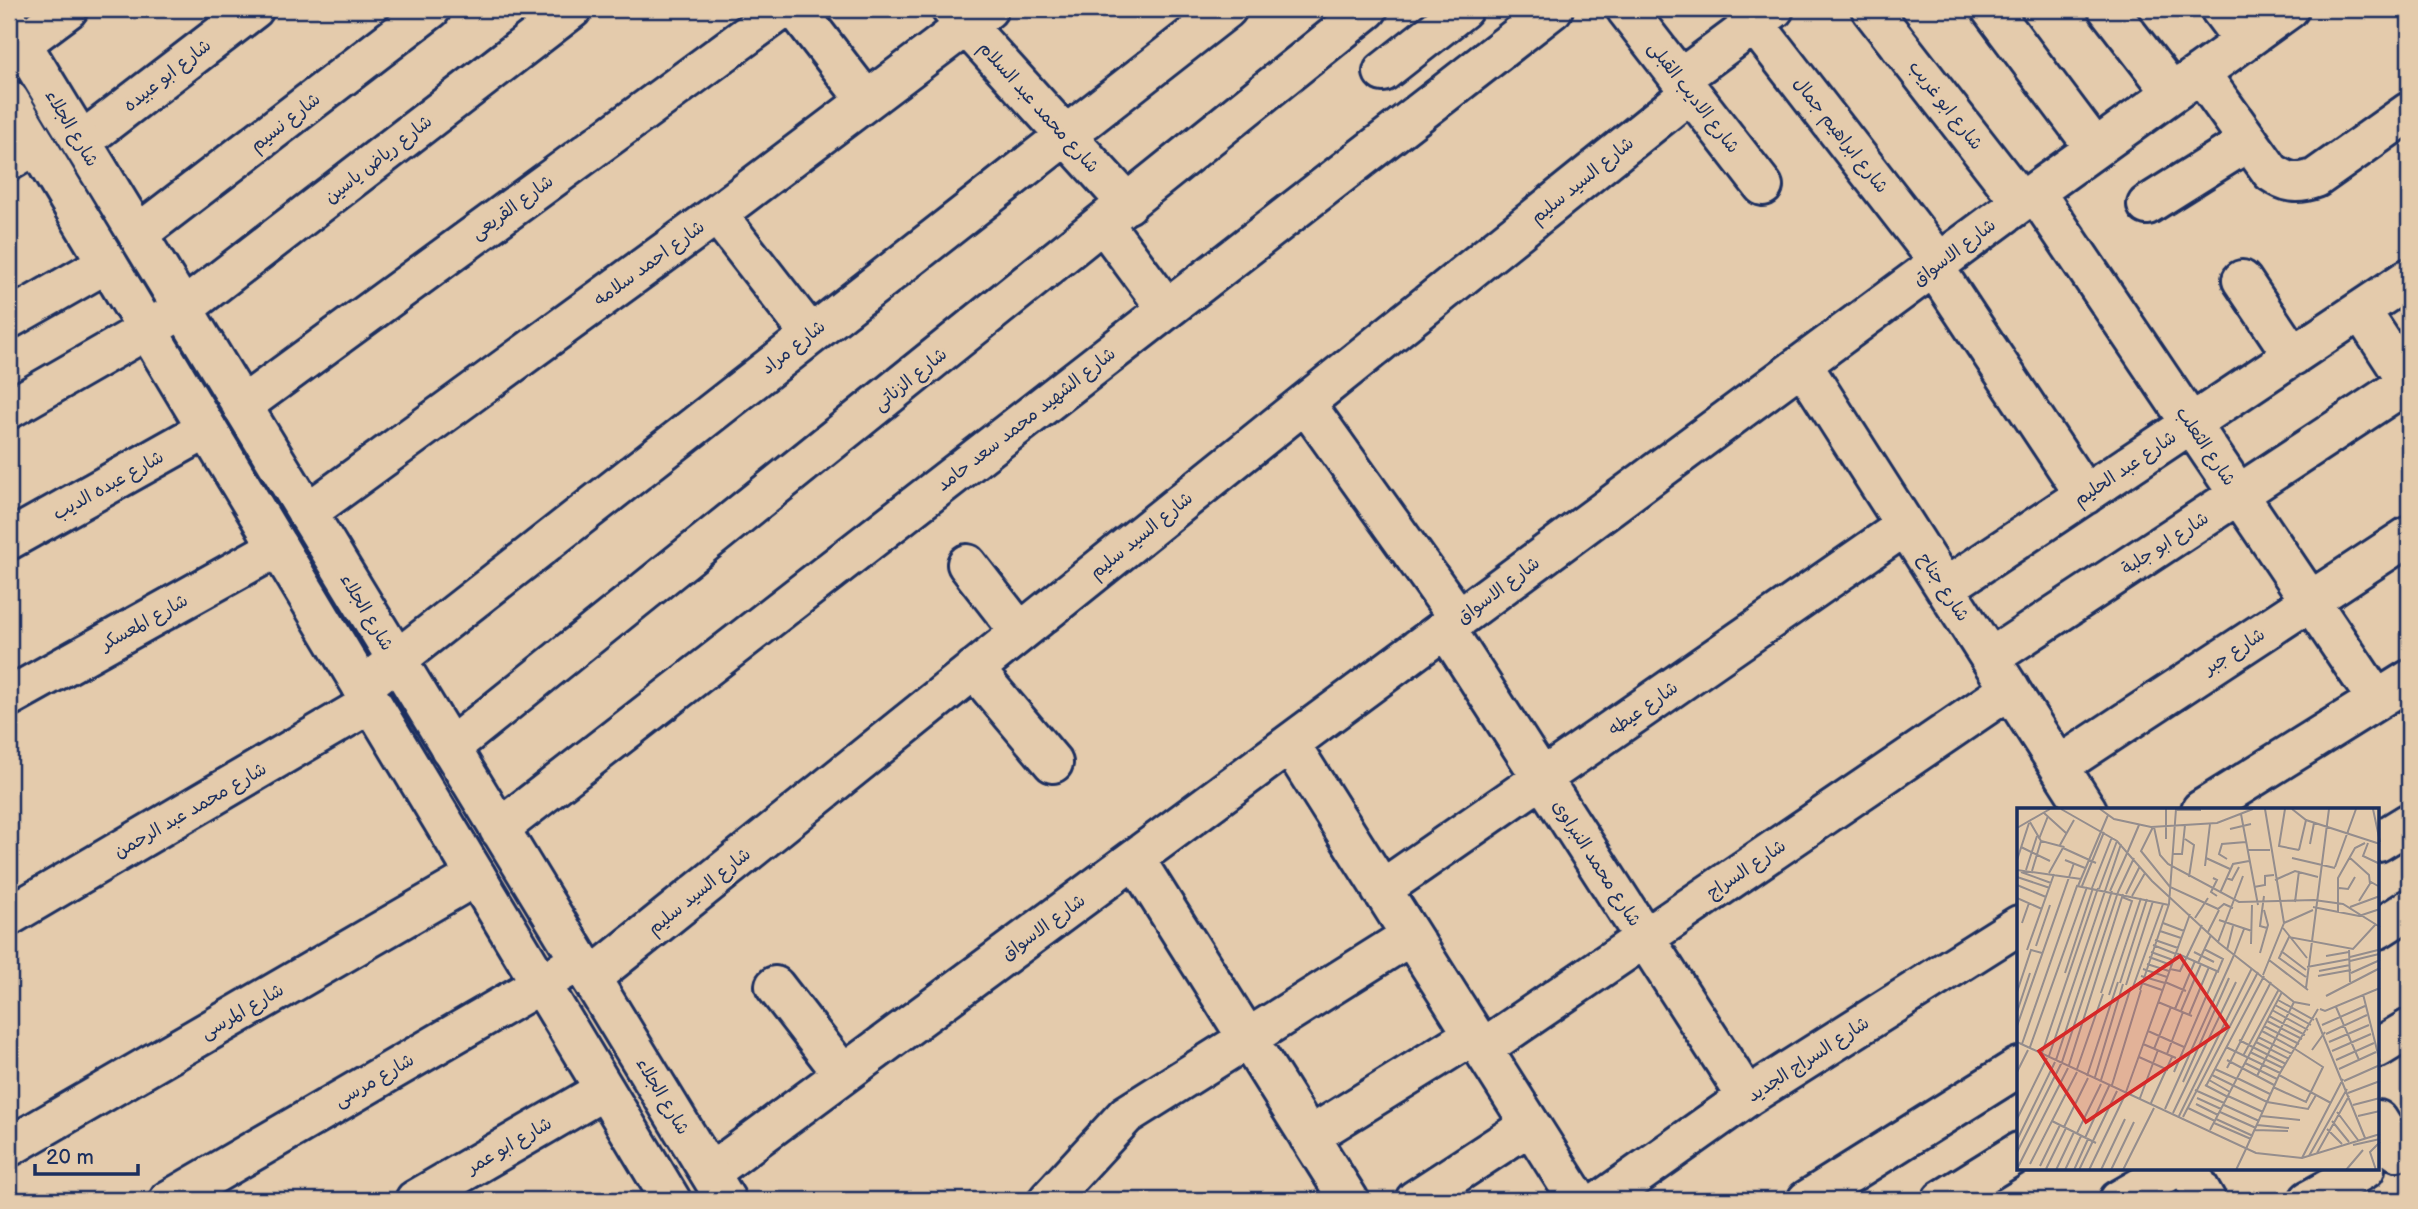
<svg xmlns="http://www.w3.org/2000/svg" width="2418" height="1209" font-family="'Balsamiq Sans','Playpen Sans Arabic',sans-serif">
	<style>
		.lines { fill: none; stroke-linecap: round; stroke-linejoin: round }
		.minor-casing { stroke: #1b2f5e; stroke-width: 44 }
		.secondary-casing { stroke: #1b2f5e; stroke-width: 44 }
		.minor { stroke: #e4cbac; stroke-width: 38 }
		.secondary { stroke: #e4cbac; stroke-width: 38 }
		.labels { text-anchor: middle; stroke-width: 7; stroke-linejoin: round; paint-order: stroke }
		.street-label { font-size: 18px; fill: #1b2f5e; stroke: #e4cbac }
		.inset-road { fill: none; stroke: #948d8d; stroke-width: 2 }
		.view { fill: #d62828; fill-opacity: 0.15; stroke: #d62828; stroke-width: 3.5 }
		.inset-edge { fill: none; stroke: #1b2f5e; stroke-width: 3.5 }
	</style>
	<rect width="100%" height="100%" fill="#e4cbac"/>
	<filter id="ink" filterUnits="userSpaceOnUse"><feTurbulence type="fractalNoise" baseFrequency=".0143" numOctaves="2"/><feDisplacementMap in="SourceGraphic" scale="14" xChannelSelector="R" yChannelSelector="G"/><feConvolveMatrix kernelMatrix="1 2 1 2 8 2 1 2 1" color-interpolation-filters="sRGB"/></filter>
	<g filter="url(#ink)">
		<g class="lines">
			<g class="minor-casing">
				<path id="minor" d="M796,9L866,100
					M951,9L1128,204
					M1626,9L1763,186
					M1743,9L1939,262
					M1871,9L2021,202
					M1991,9L2095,148
					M2108,9L2172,92
					M2220,9L2244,41
					M21,44L68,9
					M1383,72L1463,9
					M2200,73L2271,172C2287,183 2297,185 2316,178L2409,112
					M1680,79L1774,9
					M81,142L254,9
					M9,161L36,145
					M2035,192L2377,700
					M2147,205L2249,141
					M717,214L810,334
					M1104,224L1167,309
					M138,234L431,9
					M1934,267L2085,495
					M2242,280L2293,356
					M2361,311L2409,384
					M9,319L107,263
					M1802,364L2087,810
					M1305,403L1459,619
					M242,406L783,9
					M9,409L183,309L572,9
					M307,513L717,214L988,9
					M9,540L207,429
					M967,564L1020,632
					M1945,588L2409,278
					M1446,629L1747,1097
					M1990,658L2409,382
					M974,669L1053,763
					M362,687L1227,9
					M9,697L278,547
					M1290,744L1578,1200
					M450,748L1368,9
					M2059,766L2409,536
					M2201,810L2409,680
					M499,829L1553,9
					M2378,842L2409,823
					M1135,859L1349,1200
					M1381,890L1905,526
					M9,916L371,703
					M2378,929L2409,909
					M591,978L1690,93
					M775,986L843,1074
					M2378,1048L2409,1029
					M1482,1049L2010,689
					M2378,1120L2397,1151
					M1309,1137L1473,1035
					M9,1147L476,876
					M2188,1169L2206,1200
					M710,1173L2021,202L2289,9
					M169,1200L580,961
					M415,1200L604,1090
					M1048,1200L1126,1115L1410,936
					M1415,1200L1530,1125
					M1602,1200L1747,1097L2019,925
					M1807,1200L2019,1067
					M1942,1200L2019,1152
					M2119,1200L2173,1169
					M2309,1200L2365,1169"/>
			</g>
			<g class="secondary-casing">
				<path id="secondary" d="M9,23L726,1200
					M9,100L671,1200"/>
			</g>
			<use href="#minor" class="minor"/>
			<use href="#secondary" class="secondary"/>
		</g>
	</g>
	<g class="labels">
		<g class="street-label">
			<text transform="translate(167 75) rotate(-38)" y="6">شارع ابو عبيده</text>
			<text transform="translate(1694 97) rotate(52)" y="6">شارع الاديب القبلى</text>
			<text transform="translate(1946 105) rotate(52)" y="6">شارع ابو غريب</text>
			<text transform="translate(1039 107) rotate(48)" y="6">شارع محمد عبد السلام</text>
			<text transform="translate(285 122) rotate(-38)" y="6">شارع نسيم</text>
			<text transform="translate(72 128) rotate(59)" y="6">شارع الجلاء</text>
			<text transform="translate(1841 135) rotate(52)" y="6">شارع ابراهيم جمال</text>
			<text transform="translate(378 159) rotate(-38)" y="6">شارع رياض ياسين</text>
			<text transform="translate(1582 180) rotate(-39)" y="6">شارع السيد سليم</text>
			<text transform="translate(512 207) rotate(-36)" y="6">شارع القريعى</text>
			<text transform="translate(1954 252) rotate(-37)" y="6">شارع الاسواق</text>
			<text transform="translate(649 263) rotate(-36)" y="6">شارع احمد سلامه</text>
			<text transform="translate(793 347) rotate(-38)" y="6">شارع مراد</text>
			<text transform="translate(910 379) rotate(-39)" y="6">شارع الزناتى</text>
			<text transform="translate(1026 419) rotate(-38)" y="6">شارع الشهيد محمد سعد حامد</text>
			<text transform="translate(2206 446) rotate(56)" y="6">شارع الثعلب</text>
			<text transform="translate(2125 468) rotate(-34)" y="6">شارع عبد الحليم</text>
			<text transform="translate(108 485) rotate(-29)" y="6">شارع عبده الديب</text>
			<text transform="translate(1141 535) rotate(-39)" y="6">شارع السيد سليم</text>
			<text transform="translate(2165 543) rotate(-33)" y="6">شارع ابو جلبة</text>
			<text transform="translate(1944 587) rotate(57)" y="6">شارع جناح</text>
			<text transform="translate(1498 590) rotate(-37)" y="6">شارع الاسواق</text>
			<text transform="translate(367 612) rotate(59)" y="6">شارع الجلاء</text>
			<text transform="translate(144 622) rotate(-29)" y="6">شارع المعسكر</text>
			<text transform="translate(2234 651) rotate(-33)" y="6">شارع جبر</text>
			<text transform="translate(1643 708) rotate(-35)" y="6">شارع عيطه</text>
			<text transform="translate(190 810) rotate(-30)" y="6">شارع محمد عبد الرحمن</text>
			<text transform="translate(1597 863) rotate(57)" y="6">شارع محمد النبراوى</text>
			<text transform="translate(1746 869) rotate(-34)" y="6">شارع السراج</text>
			<text transform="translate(699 891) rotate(-39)" y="6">شارع السيد سليم</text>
			<text transform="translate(1043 927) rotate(-36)" y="6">شارع الاسواق</text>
			<text transform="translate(242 1011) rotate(-30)" y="6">شارع المرسى</text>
			<text transform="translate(1808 1059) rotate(-33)" y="6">شارع السراج الجديد</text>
			<text transform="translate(374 1080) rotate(-30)" y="6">شارع مرسى</text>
			<text transform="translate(663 1096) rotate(59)" y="6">شارع الجلاء</text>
			<text transform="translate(509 1145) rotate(-30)" y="6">شارع ابو عمر</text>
		</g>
	</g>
	<g transform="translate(2017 808)">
		<rect width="362" height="362" fill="#e4cbac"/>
		<path class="inset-road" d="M44,1L100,33L135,73L202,135L277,194L293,197M83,1L97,11L134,19L200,15L236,1M248,1L267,115M268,1L262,38L282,42M275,1L289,12L363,36M356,1L363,34M159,2H184M27,5L49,25M224,6L241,97M13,14L24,33L47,39M136,19L124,43L153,79L201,101L207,96L216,100M137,19L143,47L151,56L222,94L297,92L326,96L363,119M0,20L33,1M213,21L234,16M22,31L31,8M149,31V1M168,31L177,37L172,69M351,35L346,48L363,56M293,36L297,15M43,37L57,12M4,39L33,53M46,40L79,55M230,42H253M282,42L289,12M111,43L122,17M156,46H165L168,17M332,49L352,67L353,76M189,50L213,61M275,50L318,60M210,51L202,46L205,36L229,34M0,52L12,15M48,52L68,60M188,58L193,16M318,59L339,1M0,62L64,71M9,62L20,28M15,63L24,33M4,64L34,75M32,65L47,38M0,69L33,80M196,70L200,72L194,84L200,88M209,70L215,72L222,59M258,72L278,63L301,69M0,77L29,89M61,78L91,7M65,78L87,24M237,79L248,77V68L257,67M75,80L95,29M322,80L331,81L338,69M82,81L100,33M93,83L111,43M101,84L117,50M203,85L216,56L232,53M109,86L123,58M115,88L128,65M247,88L243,118L250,120M0,90L25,101M342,93L354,74L361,78M278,94L282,63M296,99L342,108L363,101M333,99L363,88M321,104V70L338,40L348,35M178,110L191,90M202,112L235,123M5,115L12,95M146,115L167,123M267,115L296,102M266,120L290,150M143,123L164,130M191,124L202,102M138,132L161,140M201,134L226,68M234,136L235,97M136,137L159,146M19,138L33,97M332,140L333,174M187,141L206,151L201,163M10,142L37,66M210,142L216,118M264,143L289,162M134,144L156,152M177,144L197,154M159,145L202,164M243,145L251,117L247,102M217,147L227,121M309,148L332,144M132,149L154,157M333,149L361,142M252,152L291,182M333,153L362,146M181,155L194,127M130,156L152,163M290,159L333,151M126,161L150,169M153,161L163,163L185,117M302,163L333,157M48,165L76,80M334,165L363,152M246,167L267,115M124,168L148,175M301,168L334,162M289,169L262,150L272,129L336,141L359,116M122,174L145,182M148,174L169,183M103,175L130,91M109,177L136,93M116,179L146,96M289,180L312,1M123,182L152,96L159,1M0,184L14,142L25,145M84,185L115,93L105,89M346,186L363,254M92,187L124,90M309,188L363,160M261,192L297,212M141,194L175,208M258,197L294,217M319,199L342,252M158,201L178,153M303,201L308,203L363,180M255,202L291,222M164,203L184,156M0,204L13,165M172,207L192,159M252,208L288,227M299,210L348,330M250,213L285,231M305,217L348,198M0,218L57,55M247,218L282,236M131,223L167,239M245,223L278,241M309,226L350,207M241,229L275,246M222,232L269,256M0,234L239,345L285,350L363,326M239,234L272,251M312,234L352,217M5,236L60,78L152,97M126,236L159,250M13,239L70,79M209,239L263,265M137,241L154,199M295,242L308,224M315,243L354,226M233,244L266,260M25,245L81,80M150,246L166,204M32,248L104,36M226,248L262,181M122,249L151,262M39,252L95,83M210,252L257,277M319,252L357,235M228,255L260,271M52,257L106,86M210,260L254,174M60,261L86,186M198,261L220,271M322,261L359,244M0,264L11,242M157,264L200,163M195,267L250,294L291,301L299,287M262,267L314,295M70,268L101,174M240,268L277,194M78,269L106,176M220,270L253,286M84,272L114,179M192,272L213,284M327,273L363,257M166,274L212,170M95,277L124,182M188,277L211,289M189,278L247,168M256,279L289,294L306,259L278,241M178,282L207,295M109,284L173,106M331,285L363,273M211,288L246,304M123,290L141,242M180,290L204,301M134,295L155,249M179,296L201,307M207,297L242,313M336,297L363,290M171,300L198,313M148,301L217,147M203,304L239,320M320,304L341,332M156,305L219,174M162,308L235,160M244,308L283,312M341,308L363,303M166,309L241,164M0,311L30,250M199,311L236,328M35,313L79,335M315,313L332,334M197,315L234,331M240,317L272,320M47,319L71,270M310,321L325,336M193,322L265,184M238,322L271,323M60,325L84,276M68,330L93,276M0,332L38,254M336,337L363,331M228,343L263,265L301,201M0,344L45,254L101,84M300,345L332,288M292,348L330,281M285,350L326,271M13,356L60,264M23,358L43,317M0,361L51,260M29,361L49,320M39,362L57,324M48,362L64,328M57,362L71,331M62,362L100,283M72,362L108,287M84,362L108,311M94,362L117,314M106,362L137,300M219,362L228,343M329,362L346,342M359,362L353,344L363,334"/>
		<path class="view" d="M163,148L211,219L69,314L22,243Z"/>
		<rect width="362" height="362" class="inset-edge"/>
	</g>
	<rect width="2418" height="1209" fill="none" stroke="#e4cbac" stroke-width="35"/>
	<rect x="18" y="18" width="2383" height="1174" fill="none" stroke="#1b2f5e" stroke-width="2.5" filter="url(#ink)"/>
	<path d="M35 1164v10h103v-10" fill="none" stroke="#1b2f5e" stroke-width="3.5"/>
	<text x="46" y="1164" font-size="21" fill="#1b2f5e" stroke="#e4cbac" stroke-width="5" paint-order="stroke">20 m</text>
</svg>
